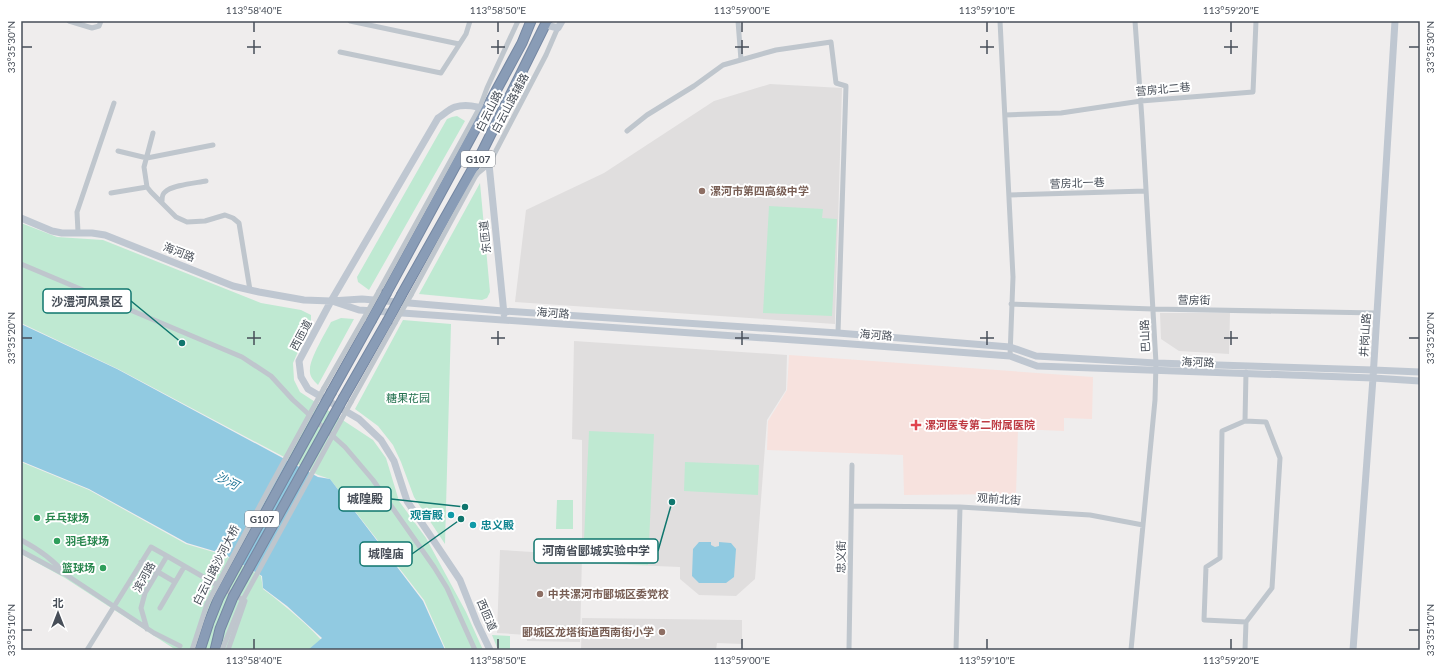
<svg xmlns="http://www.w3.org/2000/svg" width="1441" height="671" font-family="Lato,'Noto Sans SC',sans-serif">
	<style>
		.education { fill: #e0dede }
		.medical { fill: #f7e2de }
		.green { fill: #bfe9d2 }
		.water { fill: #91cae1 }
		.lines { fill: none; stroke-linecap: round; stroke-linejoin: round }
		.highway-casing { stroke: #7587a2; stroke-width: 11 }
		.street { stroke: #bfc6cd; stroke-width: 5 }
		.secondary { stroke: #bfc7d1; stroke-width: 7 }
		.highway { stroke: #899cb6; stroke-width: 9 }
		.highway-bridge-casing { stroke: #7587a2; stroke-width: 11; stroke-linecap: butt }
		.street-bridge { stroke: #bfc6cd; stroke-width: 5 }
		.highway-bridge { stroke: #899cb6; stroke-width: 9 }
		.ticks { fill: none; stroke: #474e58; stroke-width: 1.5 }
		.education-dot { fill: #8d6e63; stroke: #fff; stroke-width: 1.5 }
		.health-dot { fill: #e0444e; stroke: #fff; stroke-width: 1.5 }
		.culture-dot { fill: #0f9aa8; stroke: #fff; stroke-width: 1.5 }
		.leisure-dot { fill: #2e9e5b; stroke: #fff; stroke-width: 1.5 }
		.labels { text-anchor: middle; stroke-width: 4; stroke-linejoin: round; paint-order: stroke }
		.shield { fill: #fff; stroke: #7e838a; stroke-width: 1 }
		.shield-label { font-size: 10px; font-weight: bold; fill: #474e58 }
		.street-label { font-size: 11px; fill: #474e58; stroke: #fff }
		.education-label { font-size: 11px; font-weight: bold; fill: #785e54; stroke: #fff; text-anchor: start }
		.park-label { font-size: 11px; fill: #21704e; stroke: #fff }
		.health-label { font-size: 11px; font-weight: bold; fill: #be3a42; stroke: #fff; text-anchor: start }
		.culture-label { font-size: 11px; font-weight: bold; fill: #0d838f; stroke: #fff; text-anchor: end }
		.leisure-label { font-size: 11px; font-weight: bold; fill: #27864d; stroke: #fff; text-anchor: start }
		.water-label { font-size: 12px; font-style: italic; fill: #1c7395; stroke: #fff }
		.leader { fill: none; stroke: #0f766e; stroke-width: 1.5 }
		.callout-dot { fill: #0f766e; stroke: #fff; stroke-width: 1.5 }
		.callout { fill: #fff; stroke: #0f766e; stroke-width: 1.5 }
		.callout-label { font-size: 12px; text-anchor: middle; font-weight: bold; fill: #474e58 }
		.neatline { fill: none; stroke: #474e58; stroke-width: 1.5 }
		.ticks-label { font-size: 10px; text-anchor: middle; fill: #474e58 }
	</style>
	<rect width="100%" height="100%" fill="#efeded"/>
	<path class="education" d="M770,84L842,88L835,324L515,302L526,210L604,173L714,101Z
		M1160,313H1230L1229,354L1179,351L1161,339Z
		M574,341L787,355L786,390L767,420L755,579L736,596L699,595L680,579V567L582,563V440L572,439Z
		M500,550L582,555L580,642L527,641V635L497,633Z
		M582,618L742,620V644L717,643L716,650H581Z"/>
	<path class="medical" d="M789,355L1093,377L1092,419L1064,418V431L1018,429L1016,494L904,495L903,455L767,450L768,421L787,390Z"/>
	<path class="green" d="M457,116L465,121L369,290L358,282L357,277L447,119L452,117Z
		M480,183L490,292L487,298L482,300L419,294Z
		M769,206L823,209L822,218L837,219L832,316L763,313Z
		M21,223L57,237L103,240L261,303L301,310L311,315V322L293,363L294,380L300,392L373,440L386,458L399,501L426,538L466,612L483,650H446L424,600L330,479L318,475L118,369L21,323Z
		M341,318L354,319L318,385C313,380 309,376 310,369C310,358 326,332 331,322Z
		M403,320L451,324L445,544L414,497L401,462L393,445L378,426L355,409Z
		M589,431L654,434L648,565L583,562Z
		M21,462L89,490L186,544L224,555L261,576L263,589C287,607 311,627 330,650H176L65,578L21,554Z
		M685,462L759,465L758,495L684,491Z
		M557,500H573V529H556Z
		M492,635L510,636V650H498Z"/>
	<path class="water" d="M21,324L117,369L318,477L330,479L423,601L445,650H308L322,638L287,606L263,588L262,576L224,554L187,543L89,489L21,461Z
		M699,542H711V545L715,547L719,546V542L731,543L736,549L734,577L726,583H699L692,576L693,549Z"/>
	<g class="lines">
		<g class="highway-casing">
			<path id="highway" d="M387,292L522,43L531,21
				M402,294L481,154L547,21
				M332,391L371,321
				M344,397L387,322"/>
		</g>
		<path class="street" d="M69,21L92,28L99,26L101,21
			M350,21L459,44
			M738,21L741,60
			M1000,21L1013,277L1010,356
			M340,52L441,73L466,34L470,21
			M1005,115L1061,113L1141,101L1253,92L1256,21
			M627,131L647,115L694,86L723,65L776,50L831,42L836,83L846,86L838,333
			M153,133L144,167L147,187L151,192L176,217L187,222L205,221L225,215L233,218L239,223L250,290
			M118,151L147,158L213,145
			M111,193L147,187
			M1009,195L1146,191
			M162,201C162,198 162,194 165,192C172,185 196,183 206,181
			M78,232L77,212L114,103
			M21,264L242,357L271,376L293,400L345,447L373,480L434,567L447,588L475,650
			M379,291L480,107L487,88L518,21
			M411,295L475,177L478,173L489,164L546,55L559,25
			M1011,304L1153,309L1377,313
			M324,388L363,320
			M351,402L395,323
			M1245,421L1246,372
			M852,506L960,507L1090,515L1143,525
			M21,540C38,549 53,559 65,574L154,633L180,646
			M21,551L62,573
			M141,562L175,582
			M160,608L184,567
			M147,629L141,608L145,593L167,556L245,601L228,650
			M87,650L151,547L167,556
			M849,650L852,465
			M956,650L960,507
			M1131,650L1155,400L1156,363L1142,120L1135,21
			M1245,650L1246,622L1272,588L1280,458L1266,422L1245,421L1222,431L1220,558L1206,567L1204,620L1246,622"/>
		<path class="secondary" d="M546,25L558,28L562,21
			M487,110C478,106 465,104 455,107C449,109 443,115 438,118L331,301L299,361L301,377L308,389L359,419L381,440L394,461L407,501L460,580L477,623L490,650
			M481,154L489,164L504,314
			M21,218L52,231L62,233H92L105,235L233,286L259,292L304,300L331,301L362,299L503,311L838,333L1010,347L1036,356L1156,363L1373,370L1420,372
			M335,302L359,310L838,343L1010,356L1037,366L1373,378L1420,381
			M1353,650L1373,378L1395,21"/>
		<use href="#highway" class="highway"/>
		<g class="highway-bridge-casing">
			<path id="highway-bridge" d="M371,321L387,292
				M387,322L402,294
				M200,650L209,622L219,597L332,391
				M215,650L220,629L233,597L344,397"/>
		</g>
		<path class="street-bridge" d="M363,320L379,291
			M395,323L411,295
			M192,650L207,604L271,485L324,388
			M222,650L241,603L351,402"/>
		<use href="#highway-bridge" class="highway-bridge"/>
	</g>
	<path class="ticks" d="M254,22V32M498,22V32M742,22V32M987,22V32M1231,22V32M254,40V54M498,40V54M742,40V54M987,40V54M1231,40V54M22,47H32M247,47H261M491,47H505M735,47H749M980,47H994M1224,47H1238M1409,47H1419M254,331V345M498,331V345M742,331V345M987,331V345M1231,331V345M22,338H32M247,338H261M491,338H505M735,338H749M980,338H994M1224,338H1238M1409,338H1419M22,630H32M1409,630H1419M254,639V649M498,639V649M742,639V649M987,639V649M1231,639V649"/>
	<g class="education-dot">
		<circle cx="702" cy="191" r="4"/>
		<circle cx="540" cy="594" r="4"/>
		<circle cx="662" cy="632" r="4"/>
	</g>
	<path class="health-dot" d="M914 419h4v4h4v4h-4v4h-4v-4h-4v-4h4z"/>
	<g class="culture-dot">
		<circle cx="451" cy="515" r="4"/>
		<circle cx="473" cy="525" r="4"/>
	</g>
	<g class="leisure-dot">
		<circle cx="37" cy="518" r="4"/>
		<circle cx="57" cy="541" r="4"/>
		<circle cx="103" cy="568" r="4"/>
	</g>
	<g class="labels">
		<g class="shield">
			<rect x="461" y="151" width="34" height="16" rx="3"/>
			<rect x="245" y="511" width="34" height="16" rx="3"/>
		</g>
		<g class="shield-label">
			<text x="478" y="163">G107</text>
			<text x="262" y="523">G107</text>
		</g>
		<g class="street-label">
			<text transform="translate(1163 89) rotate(-5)" y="4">营房北二巷</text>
			<text transform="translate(510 103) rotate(-62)" y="4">白云山路辅路</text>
			<text transform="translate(489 111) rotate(-63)" y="4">白云山路</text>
			<text transform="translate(1077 183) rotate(-2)" y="4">营房北一巷</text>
			<text transform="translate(485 237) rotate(-96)" y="4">东匝道</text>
			<text transform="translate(179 252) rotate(21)" y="4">海河路</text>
			<text transform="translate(1194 300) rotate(1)" y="4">营房街</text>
			<text transform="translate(553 313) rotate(4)" y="4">海河路</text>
			<text transform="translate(301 335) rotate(-62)" y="4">西匝道</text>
			<text transform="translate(876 335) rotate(4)" y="4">海河路</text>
			<text transform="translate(1365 335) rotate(-86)" y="4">井岗山路</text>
			<text transform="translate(1145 336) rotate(-93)" y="4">巴山路</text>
			<text transform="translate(1198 362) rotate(2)" y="4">海河路</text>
			<text transform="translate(999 499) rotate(4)" y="4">观前北街</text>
			<text transform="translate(841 557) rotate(-89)" y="4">忠义街</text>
			<text transform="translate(216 565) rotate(-63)" y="4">白云山路沙河大桥</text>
			<text transform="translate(144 577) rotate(-61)" y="4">滨河路</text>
			<text transform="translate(487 615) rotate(67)" y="4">西匝道</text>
		</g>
		<g class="education-label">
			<text x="710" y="195">漯河市第四高级中学</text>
			<text x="548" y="598">中共漯河市郾城区委党校</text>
			<text x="654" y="636" text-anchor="end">郾城区龙塔街道西南街小学</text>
		</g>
		<g class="park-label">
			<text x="408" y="402">糖果花园</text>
		</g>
		<g class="health-label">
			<text x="925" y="429">漯河医专第二附属医院</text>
		</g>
		<g class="culture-label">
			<text x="443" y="519">观音殿</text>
			<text x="481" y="529" text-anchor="start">忠义殿</text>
		</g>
		<g class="leisure-label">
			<text x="45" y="522">乒乓球场</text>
			<text x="65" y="545">羽毛球场</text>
			<text x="95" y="572" text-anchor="end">篮球场</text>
		</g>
		<g class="water-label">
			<text transform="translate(227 481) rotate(27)" y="4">沙河</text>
		</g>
	</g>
	<path class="leader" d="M182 343L131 301M465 507L391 499M672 502L658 551M461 519L412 554"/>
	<g class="callout-dot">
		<circle cx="182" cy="343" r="4"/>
		<circle cx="465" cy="507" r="4"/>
		<circle cx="672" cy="502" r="4"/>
		<circle cx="461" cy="519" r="4"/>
	</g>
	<g class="callout">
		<rect x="43" y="289" width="88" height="24" rx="4"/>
		<rect x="339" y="487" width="52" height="24" rx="4"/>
		<rect x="534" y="539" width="124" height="24" rx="4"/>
		<rect x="360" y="542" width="52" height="24" rx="4"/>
	</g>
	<g class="callout-label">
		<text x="87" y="306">沙澧河风景区</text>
		<text x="365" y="503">城隍殿</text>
		<text x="596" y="555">河南省郾城实验中学</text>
		<text x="386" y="558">城隍庙</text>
	</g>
	<rect width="1441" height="671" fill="none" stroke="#ffffff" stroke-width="44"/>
	<g transform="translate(58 613)" stroke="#ffffff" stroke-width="3" paint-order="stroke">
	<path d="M0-3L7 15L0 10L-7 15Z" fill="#474e58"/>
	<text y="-6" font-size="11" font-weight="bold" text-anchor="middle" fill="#474e58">北</text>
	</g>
	<rect x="22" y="22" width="1397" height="627" class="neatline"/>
	<g class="ticks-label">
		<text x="254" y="14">113°58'40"E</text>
		<text x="498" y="14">113°58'50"E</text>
		<text x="742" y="14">113°59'00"E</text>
		<text x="987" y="14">113°59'10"E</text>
		<text x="1231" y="14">113°59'20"E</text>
		<text transform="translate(11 47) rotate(-90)" y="4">33°35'30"N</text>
		<text transform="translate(1430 47) rotate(-90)" y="4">33°35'30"N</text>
		<text transform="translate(11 338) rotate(-90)" y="4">33°35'20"N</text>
		<text transform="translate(1430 338) rotate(-90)" y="4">33°35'20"N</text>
		<text transform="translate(11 630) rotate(-90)" y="4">33°35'10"N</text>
		<text transform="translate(1430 630) rotate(-90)" y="4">33°35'10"N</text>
		<text x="254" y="664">113°58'40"E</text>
		<text x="498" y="664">113°58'50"E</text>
		<text x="742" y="664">113°59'00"E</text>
		<text x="987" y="664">113°59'10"E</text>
		<text x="1231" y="664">113°59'20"E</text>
	</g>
</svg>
